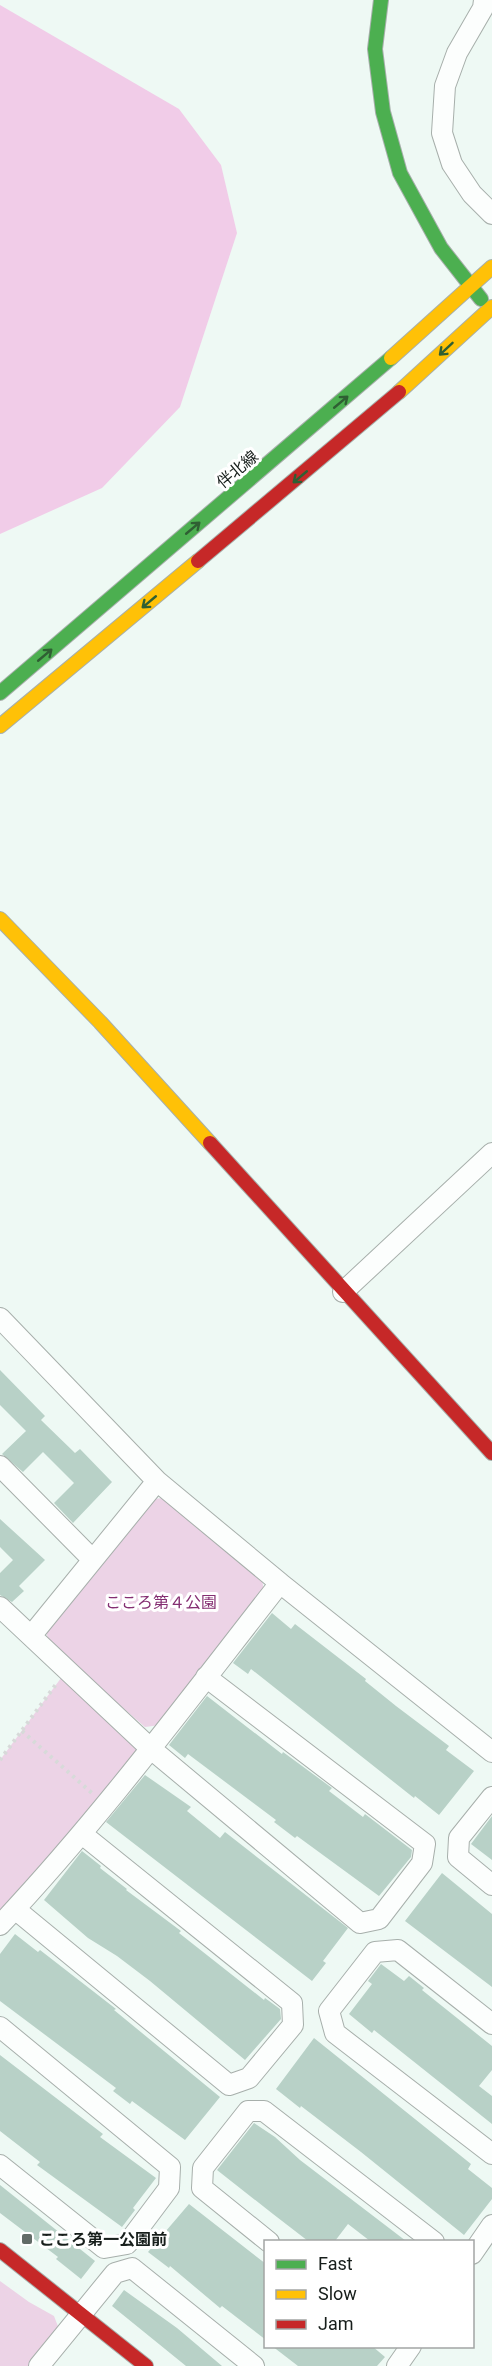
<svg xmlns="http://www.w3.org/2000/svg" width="492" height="2366" font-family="Roboto,'Noto Sans JP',sans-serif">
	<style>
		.green { fill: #ecd3e6 }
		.forest { fill: #f1cce8 }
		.building { fill: #b8d1c7 }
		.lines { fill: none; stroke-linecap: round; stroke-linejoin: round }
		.street-casing { stroke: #a7afab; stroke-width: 22 }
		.fast-casing { stroke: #a7afab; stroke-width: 16 }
		.slow-casing { stroke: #a7afab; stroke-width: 16 }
		.jam-casing { stroke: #a7afab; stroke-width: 16 }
		.path { stroke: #d7dad9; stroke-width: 4; stroke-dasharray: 3 4.5; stroke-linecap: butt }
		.street { stroke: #fcfefd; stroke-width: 20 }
		.fast { stroke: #4caf50; stroke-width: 14 }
		.slow { stroke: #ffc107; stroke-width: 14 }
		.jam { stroke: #c62828; stroke-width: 14 }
		.oneway { stroke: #2f5f33 }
		.poi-dot { fill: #626b67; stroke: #fff; stroke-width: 2 }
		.labels { text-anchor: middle; stroke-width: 6; stroke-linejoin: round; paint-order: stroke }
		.street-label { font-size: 16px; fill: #171e1b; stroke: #fff }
		.park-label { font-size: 16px; fill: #842f72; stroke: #fff }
		.poi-label { font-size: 16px; font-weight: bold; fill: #171e1b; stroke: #fff; text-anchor: start }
	</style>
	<rect width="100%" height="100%" fill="#eef9f4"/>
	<path class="green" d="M162,1498L262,1579L264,1592L160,1725L145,1727L49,1644L46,1630L146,1500Z
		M67,1670L150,1748L0,1925V1760Z
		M0,2281L29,2302L54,2316L59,2329L28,2366H0Z"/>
	<path class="forest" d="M0,5L179,109L221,165L237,233L180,407L102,488L0,534Z"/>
	<path class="building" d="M0,1370L45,1416L41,1420L75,1453L80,1449L112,1482L73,1523L54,1503L74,1483L43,1452L23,1472L2,1454L26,1431L0,1405Z
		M0,1519L45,1560L19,1586L24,1591L12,1602L0,1595V1573L13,1560L0,1547Z
		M272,1613L291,1629L295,1624L366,1679L365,1681L396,1706L449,1746L446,1750L474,1771L439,1815L415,1796L414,1798L251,1669L248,1674L233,1663Z
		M207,1696L282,1754L283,1752L332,1788L329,1791L363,1817L365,1814L412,1850L411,1857L379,1896L297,1836L295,1838L274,1822L276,1820L188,1754L185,1758L169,1745Z
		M145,1775L191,1807L187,1811L220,1838L225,1832L348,1928L323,1961L326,1963L312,1981L106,1822Z
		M492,1816V1860L471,1844Z
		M82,1851L101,1866L100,1868L127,1889L126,1890L181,1931L179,1933L264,2000L265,1998L280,2009L281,2019L245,2060L150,1981L117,1956L88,1938L44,1900Z
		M442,1873L492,1914V1987L405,1921Z
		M15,1934L38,1952L40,1950L116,2009L114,2010L220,2097L185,2140L132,2101L130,2104L113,2091L116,2088L0,2001V1954Z
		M381,1964L404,1981L409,1976L424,1988L422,1990L492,2046V2070L479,2086L492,2096V2124L413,2061L374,2030L372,2033L349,2014L372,1984L368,1981Z
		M314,2038L471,2164L468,2169L492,2188V2199L464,2235L361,2152L301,2106L300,2108L276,2089Z
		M0,2055L103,2134L100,2137L156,2178L133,2208L135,2210L122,2227L37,2165L40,2162L0,2131Z
		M254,2123L275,2137L300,2160L406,2241H370L348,2224L335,2241H308L273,2214L217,2170Z
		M0,2185L95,2261L81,2279L56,2259L58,2257L0,2213Z
		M189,2204L266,2264V2340L222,2306L220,2308L170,2266L169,2268L148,2252Z
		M124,2290L177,2328L222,2366H186L112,2306Z
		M272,2346H372L385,2357L377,2366H298Z"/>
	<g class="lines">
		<g class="street-casing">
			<path id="street" d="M484,0L483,8L457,53L445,86L442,133L452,164L472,194L492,214
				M343,1292L492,1153
				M0,1318L157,1481L280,1583
				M0,1466L92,1559
				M0,1607L150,1748L360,1923L379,1919L422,1863L425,1844L206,1677
				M31,1636L157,1481
				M492,1797L459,1838L458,1857L492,1885
				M15,1909L229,2085L249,2078L293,2025L292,2003L82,1834
				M0,1925C101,1818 189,1699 280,1583L492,1752
				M492,2024L398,1950L375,1952L329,2011L335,2033L492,2154
				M0,2027L170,2167L169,2188L127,2244L104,2248L0,2165
				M269,2242L202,2188L203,2168L248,2111H264L434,2242
				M472,2254L492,2225
				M39,2366L115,2273L132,2268L254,2366
				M397,2366L411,2346"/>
		</g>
		<g class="fast-casing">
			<path id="fast" d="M381,0L375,49L383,112L400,173L441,248L481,299
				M0,693L391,358"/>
		</g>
		<g class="slow-casing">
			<path id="slow" d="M391,358L492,267
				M399,392L492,307
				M0,726L198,561
				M0,919L100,1022L210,1143"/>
		</g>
		<g class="jam-casing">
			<path id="jam" d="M198,561L399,392
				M210,1143L492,1453
				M0,2250L146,2366"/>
		</g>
		<path class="path" d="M22,1731L93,1794
			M0,1760L57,1683"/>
		<use href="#street" class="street"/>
		<use href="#fast" class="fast"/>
		<use href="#slow" class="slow"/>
		<use href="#jam" class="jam"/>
	</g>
	<defs><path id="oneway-shaft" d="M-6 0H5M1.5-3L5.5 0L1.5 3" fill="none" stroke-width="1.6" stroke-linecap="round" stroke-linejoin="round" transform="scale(1.5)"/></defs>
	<g class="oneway">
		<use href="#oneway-shaft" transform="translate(446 349) rotate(137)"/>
		<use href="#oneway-shaft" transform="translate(341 402) rotate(-40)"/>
		<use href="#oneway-shaft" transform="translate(300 477) rotate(140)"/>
		<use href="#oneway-shaft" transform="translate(193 528) rotate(-40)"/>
		<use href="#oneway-shaft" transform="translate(149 602) rotate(140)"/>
		<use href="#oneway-shaft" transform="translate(45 655) rotate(-40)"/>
	</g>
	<rect class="poi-dot" x="21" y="2233" width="12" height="12" rx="3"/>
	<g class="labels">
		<g class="street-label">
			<text transform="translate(237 469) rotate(-40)" y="6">伴北線</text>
		</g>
		<g class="park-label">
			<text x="161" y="1608">こころ第４公園</text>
		</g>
		<g class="poi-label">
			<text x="39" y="2245">こころ第一公園前</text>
		</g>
	</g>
	<rect x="264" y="2240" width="210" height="108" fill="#ffffff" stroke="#a2a5a4" stroke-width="1.5"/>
	<rect x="276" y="2260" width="30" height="9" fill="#4caf50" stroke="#a2a5a4" stroke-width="1.5"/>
	<text x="318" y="2270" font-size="18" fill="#171e1b">Fast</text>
	<rect x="276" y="2290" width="30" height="9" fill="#ffc107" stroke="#a2a5a4" stroke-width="1.5"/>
	<text x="318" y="2300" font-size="18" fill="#171e1b">Slow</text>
	<rect x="276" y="2320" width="30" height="9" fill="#c62828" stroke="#a2a5a4" stroke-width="1.5"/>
	<text x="318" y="2330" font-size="18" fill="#171e1b">Jam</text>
</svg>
